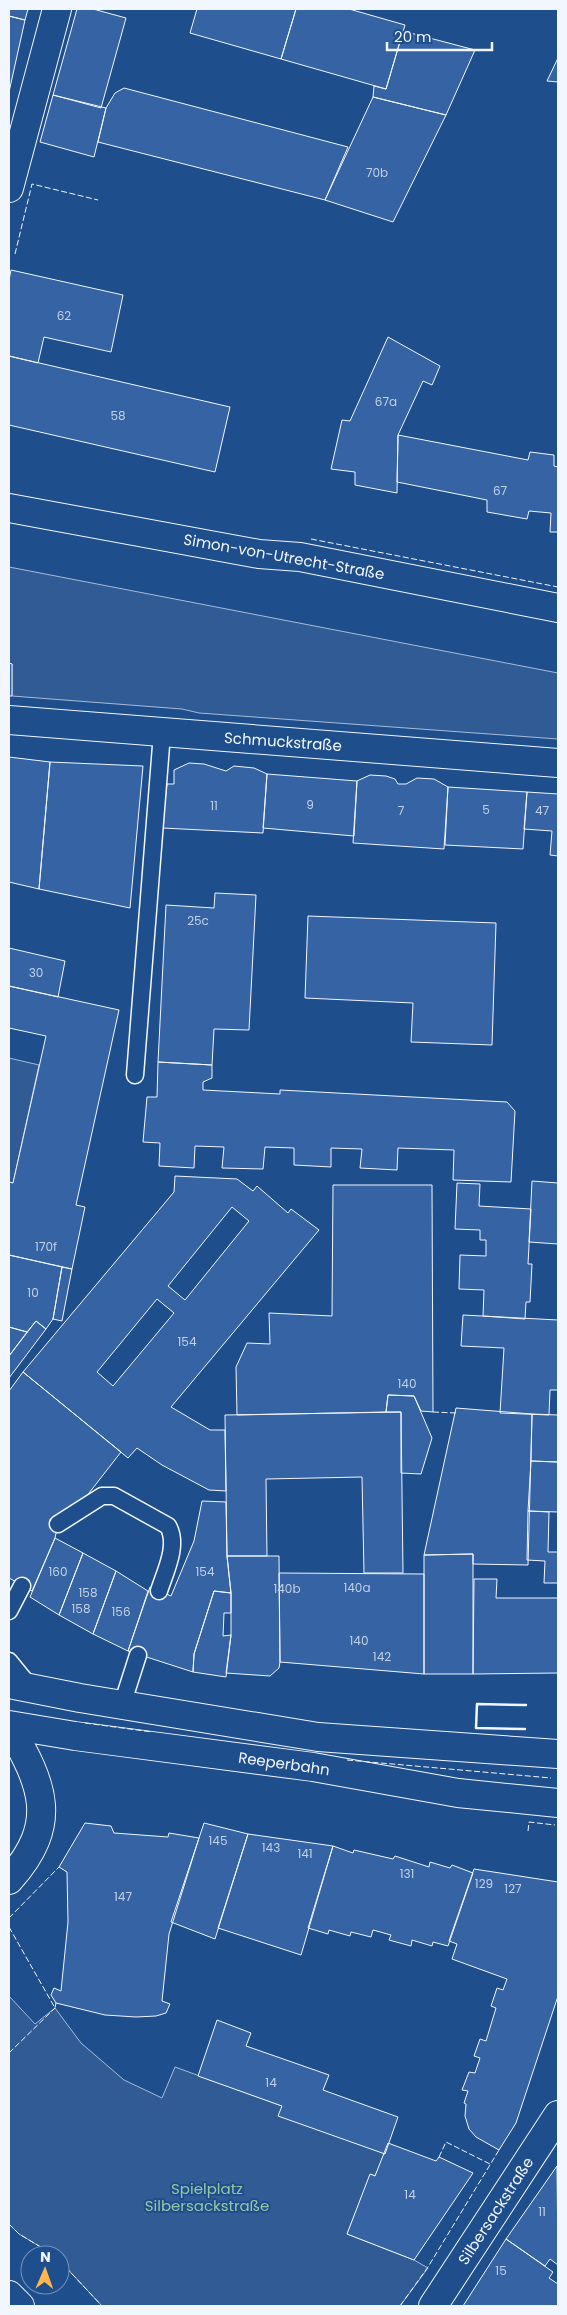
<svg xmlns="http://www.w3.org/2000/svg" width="567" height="2315" font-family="Poppins,sans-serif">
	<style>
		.built { fill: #305b95; stroke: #a8bbd7 }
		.building { fill: #3563a3; stroke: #f2f6ff; fill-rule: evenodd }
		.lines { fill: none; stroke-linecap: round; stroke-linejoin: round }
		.service-casing { stroke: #f2f6ff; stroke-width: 19 }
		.minor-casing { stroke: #f2f6ff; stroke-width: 30 }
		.secondary-casing { stroke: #f2f6ff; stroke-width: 30 }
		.service { stroke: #1f4e8c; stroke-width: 16 }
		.minor { stroke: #1f4e8c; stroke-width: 28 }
		.secondary { stroke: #1f4e8c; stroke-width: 28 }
		.fence { stroke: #f2f6ff; stroke-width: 1; stroke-dasharray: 6 2.5; stroke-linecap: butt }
		.wall { stroke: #f2f6ff; stroke-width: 2.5 }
		.labels { text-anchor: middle; stroke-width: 4; stroke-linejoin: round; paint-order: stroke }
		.number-label { font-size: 12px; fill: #c3d1e8 }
		.street-label { font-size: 15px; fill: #f2f6ff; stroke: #1f4e8c }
		.park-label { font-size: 15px; fill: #97c8a6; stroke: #1f4e8c }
	</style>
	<rect width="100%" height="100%" fill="#1f4e8c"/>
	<path class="built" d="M9,567L558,673V739L199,713L182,709L12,696V664L9,663Z
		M9,1058L39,1065L13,1183L9,1182Z
		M9,1996L35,2024L55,2008L81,2043L124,2080L162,2098L175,2067L282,2106L385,2154L375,2176L371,2174L347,2234L414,2260L428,2268L400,2306H102L60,2261V2255H54L19,2234L9,2224Z"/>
	<path class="building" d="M9,9H28L25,20L9,16Z
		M77,9H93L126,18L101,108L53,95Z
		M197,9H296L281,59L190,33Z
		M296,9H349L405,25L386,89L281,59Z
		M9,16L25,20L9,92Z
		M403,31L475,50L446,115L373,97L374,86L386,89Z
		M558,58V82L547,81Z
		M124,88L348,147L325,200L98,142L106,108L115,93Z
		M53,95L106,108L94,157L40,142Z
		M373,97L446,115L393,222L325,200Z
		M11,270L123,295L111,352L44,337L38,363L9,356V280Z
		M388,337L440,366L432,385L423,381L398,435L397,493L355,485V472L331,469L342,420L350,421Z
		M9,356L230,407L215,472L9,425Z
		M398,435L528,460L530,452L554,455V466L558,467V532H550L551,513L529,511L527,519L487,512V500L397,482Z
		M9,663L12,664V696H9Z
		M9,757L50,762L39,889L9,882Z
		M50,762L143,766L130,908L39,889Z
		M189,763L204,764L226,771L234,766L254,768L267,774L263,833L162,828L167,784H174V770Z
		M267,774L357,781L354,836L263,828Z
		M370,775L386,776L395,779L398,784H406L417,778L434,779L448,787L444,849L353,843L357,781Z
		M448,787L527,792L523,849L445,845Z
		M527,792L558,794V856L550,855L552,831L524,829Z
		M215,893L256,895L249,1030L214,1029L212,1065L158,1062L166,905L214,908Z
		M308,916L496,923L492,1045L411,1042L413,1003L305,998Z
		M9,948L65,961L58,997L9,986Z
		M9,986L119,1010L76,1205L85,1207L72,1269L9,1255V1182L13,1183L46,1036L9,1028Z
		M158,1062L212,1065V1078L203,1082V1090L280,1094V1090L507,1102L515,1111L511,1182L453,1180L454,1150L398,1148L397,1170L360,1168L362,1149L331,1148V1167L294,1165V1148L265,1147L263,1169L222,1168L224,1147L195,1146L194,1168L159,1166L160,1143L143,1142L147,1097H157Z
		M175,1176L237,1179L253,1191L257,1186L288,1213L291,1209L319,1230L171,1407L210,1430H225L226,1491L209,1490L162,1465L137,1448L128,1458L23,1372L174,1192ZM232,1207L249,1221L185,1300L168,1286ZM157,1299L174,1313L113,1386L97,1372Z
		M532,1181L558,1183V1244L529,1242Z
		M457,1183L480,1184L479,1206L531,1209L528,1264H532L530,1302H526L525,1319L483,1316L484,1290L459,1289L460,1255L486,1256V1240H480V1230L455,1229Z
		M333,1185H432L433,1412L421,1411L414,1396L388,1395L386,1412L237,1415L236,1367L247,1343L270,1344L269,1313L332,1316Z
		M9,1255L62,1267L53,1319L46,1329L36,1321L27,1332L9,1327Z
		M62,1267L72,1269L62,1321L53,1319Z
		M463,1315L558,1320V1390H550L549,1415L500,1413L504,1348L461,1346Z
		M36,1321L46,1329L9,1378V1356Z
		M9,1327L27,1332L9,1356Z
		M23,1372L121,1452L75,1511L58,1524L55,1538L32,1591L9,1578V1391Z
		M388,1395L414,1396L432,1438L421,1474L401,1473V1412H386Z
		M456,1408L532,1414L528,1565L473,1564V1554L424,1555Z
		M401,1412L403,1573H364L362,1477L266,1479L267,1556H227L225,1415Z
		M532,1414L558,1415V1462L531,1461Z
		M531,1461L558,1462V1512L528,1511Z
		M202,1501L226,1502L227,1556L231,1593L214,1591L194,1654L193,1672L128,1651L150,1587L171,1596L194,1541Z
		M528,1511L549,1512L548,1552H558V1583H544L545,1561L527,1560Z
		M55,1538L83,1553L59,1615L30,1597Z
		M83,1553L116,1571L93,1634L59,1615Z
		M473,1554V1674H424V1555Z
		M227,1556H279L280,1662L279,1668L270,1676L226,1673L231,1635V1593Z
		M116,1571L148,1591L128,1651L93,1634Z
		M279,1573L424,1574V1674L280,1662Z
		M474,1579H497L496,1598H558V1673L473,1674Z
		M214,1591L231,1593V1613H224L223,1636L231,1635L226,1677L193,1672L194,1654Z
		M85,1823L111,1826L114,1833L168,1837L169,1833L199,1838L169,1934L162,2001L170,2004L166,2013L156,2016L136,2017L105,2015L56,2003L51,1995L54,1988L61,1991L68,1922L67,1872L59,1867Z
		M204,1823L248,1834L215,1939L171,1922Z
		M248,1834L333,1846L301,1955L218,1928Z
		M333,1846L353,1853L354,1850L393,1859L395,1856L429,1867L430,1862L450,1868L452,1865L473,1873L448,1946L433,1942L432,1946L412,1940L411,1946L389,1940L391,1935L373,1930L371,1937L351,1932L350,1936L329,1930L328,1934L308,1928Z
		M474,1869L558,1882V1996L516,2123L499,2150L476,2137L469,2129L465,2116L466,2104L464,2103L468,2091L462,2090L469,2072L475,2073L480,2058L474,2056L480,2039L486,2041L496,2008L491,2006L497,1988L503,1990L507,1979L452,1959L457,1944L449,1941Z
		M217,2020L251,2033L246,2046L329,2075L323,2090L398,2117L385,2154L278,2116L282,2106L198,2076Z
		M388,2143L436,2161L439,2157L473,2173L414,2260L347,2234L370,2174L375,2176Z
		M557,2166L558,2265L550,2259L545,2266L506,2239Z
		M506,2239L553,2272L549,2278L558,2284V2306H463Z"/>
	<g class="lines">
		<g class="service-casing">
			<path id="service" d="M135,1075L162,733
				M58,1524L102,1496H114L168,1526C179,1545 165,1572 159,1591
				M9,1611L22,1586
				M9,1661L31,1688
				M122,1705L138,1655"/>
		</g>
		<g class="minor-casing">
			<path id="minor" d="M9,188L57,9
				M9,720L558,763
				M9,1726C43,1785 60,1823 9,1880
				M9,2295L20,2306
				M433,2306L558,2115"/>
		</g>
		<g class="secondary-casing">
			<path id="secondary" d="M9,508L259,554L300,557L558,608
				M9,1684L80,1698L318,1737L558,1754
				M9,1725L75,1736L313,1767L458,1793L558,1803"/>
		</g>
		<use href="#service" class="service"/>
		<use href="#minor" class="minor"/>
		<use href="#secondary" class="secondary"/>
		<path class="fence" d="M15,254L32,184L98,200
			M311,539L558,587
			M433,1412L456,1413
			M85,1723L152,1732
			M347,1760L551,1778
			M528,1831L529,1822L555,1825
			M9,1918L59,1867
			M9,1927L55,2008L56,2003
			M9,2053L55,2008
			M439,2157L446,2142L490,2164
			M9,2224L19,2234L54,2255
			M60,2261L102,2306
			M400,2306L428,2267L499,2150"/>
		<path class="wall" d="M525,1729L476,1728L477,1704L526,1705"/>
	</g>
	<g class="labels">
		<g class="number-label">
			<text x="377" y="177">70b</text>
			<text x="64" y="320">62</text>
			<text x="386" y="406">67a</text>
			<text x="118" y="420">58</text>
			<text x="500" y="495">67</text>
			<text x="310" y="809">9</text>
			<text x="214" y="810">11</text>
			<text x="486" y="814">5</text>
			<text x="401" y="815">7</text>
			<text x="542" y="815">47</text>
			<text x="198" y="925">25c</text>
			<text x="36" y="977">30</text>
			<text x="46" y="1251">170f</text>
			<text x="33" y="1297">10</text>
			<text x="187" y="1346">154</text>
			<text x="407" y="1388">140</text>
			<text x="58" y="1576">160</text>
			<text x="205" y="1576">154</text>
			<text x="357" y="1592">140a</text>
			<text x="287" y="1593">140b</text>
			<text x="88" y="1597">158</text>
			<text x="81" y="1613">158</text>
			<text x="121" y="1616">156</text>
			<text x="359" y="1645">140</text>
			<text x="382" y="1661">142</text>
			<text x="218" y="1845">145</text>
			<text x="271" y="1852">143</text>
			<text x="305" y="1858">141</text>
			<text x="407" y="1878">131</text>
			<text x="484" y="1888">129</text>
			<text x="513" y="1893">127</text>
			<text x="123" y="1901">147</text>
			<text x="271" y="2087">14</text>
			<text x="410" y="2199">14</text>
			<text x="542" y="2216">11</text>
			<text x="501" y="2275">15</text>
		</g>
		<g class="street-label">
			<text transform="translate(284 557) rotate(10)" y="5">Simon-von-Utrecht-Straße</text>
			<text transform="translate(283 742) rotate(4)" y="5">Schmuckstraße</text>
			<text transform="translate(284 1764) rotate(8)" y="5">Reeperbahn</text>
			<text transform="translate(496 2211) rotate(-57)" y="5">Silbersackstraße</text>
		</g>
		<g class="park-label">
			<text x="207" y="2194">Spielplatz<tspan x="207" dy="17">Silbersackstraße</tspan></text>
		</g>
	</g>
	<rect width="567" height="2315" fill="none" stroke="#f2f6ff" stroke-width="20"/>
	<g transform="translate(45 2270) rotate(2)"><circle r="24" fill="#1f4e8c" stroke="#7391ba"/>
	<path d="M0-4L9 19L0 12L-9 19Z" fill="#ffb74d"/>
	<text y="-8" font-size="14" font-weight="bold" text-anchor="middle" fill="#f2f6ff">N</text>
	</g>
	<path d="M387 42v8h105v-8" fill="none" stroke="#f2f6ff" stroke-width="2.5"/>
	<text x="394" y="42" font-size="15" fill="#f2f6ff" stroke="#1f4e8c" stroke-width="4" paint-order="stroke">20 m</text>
</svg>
